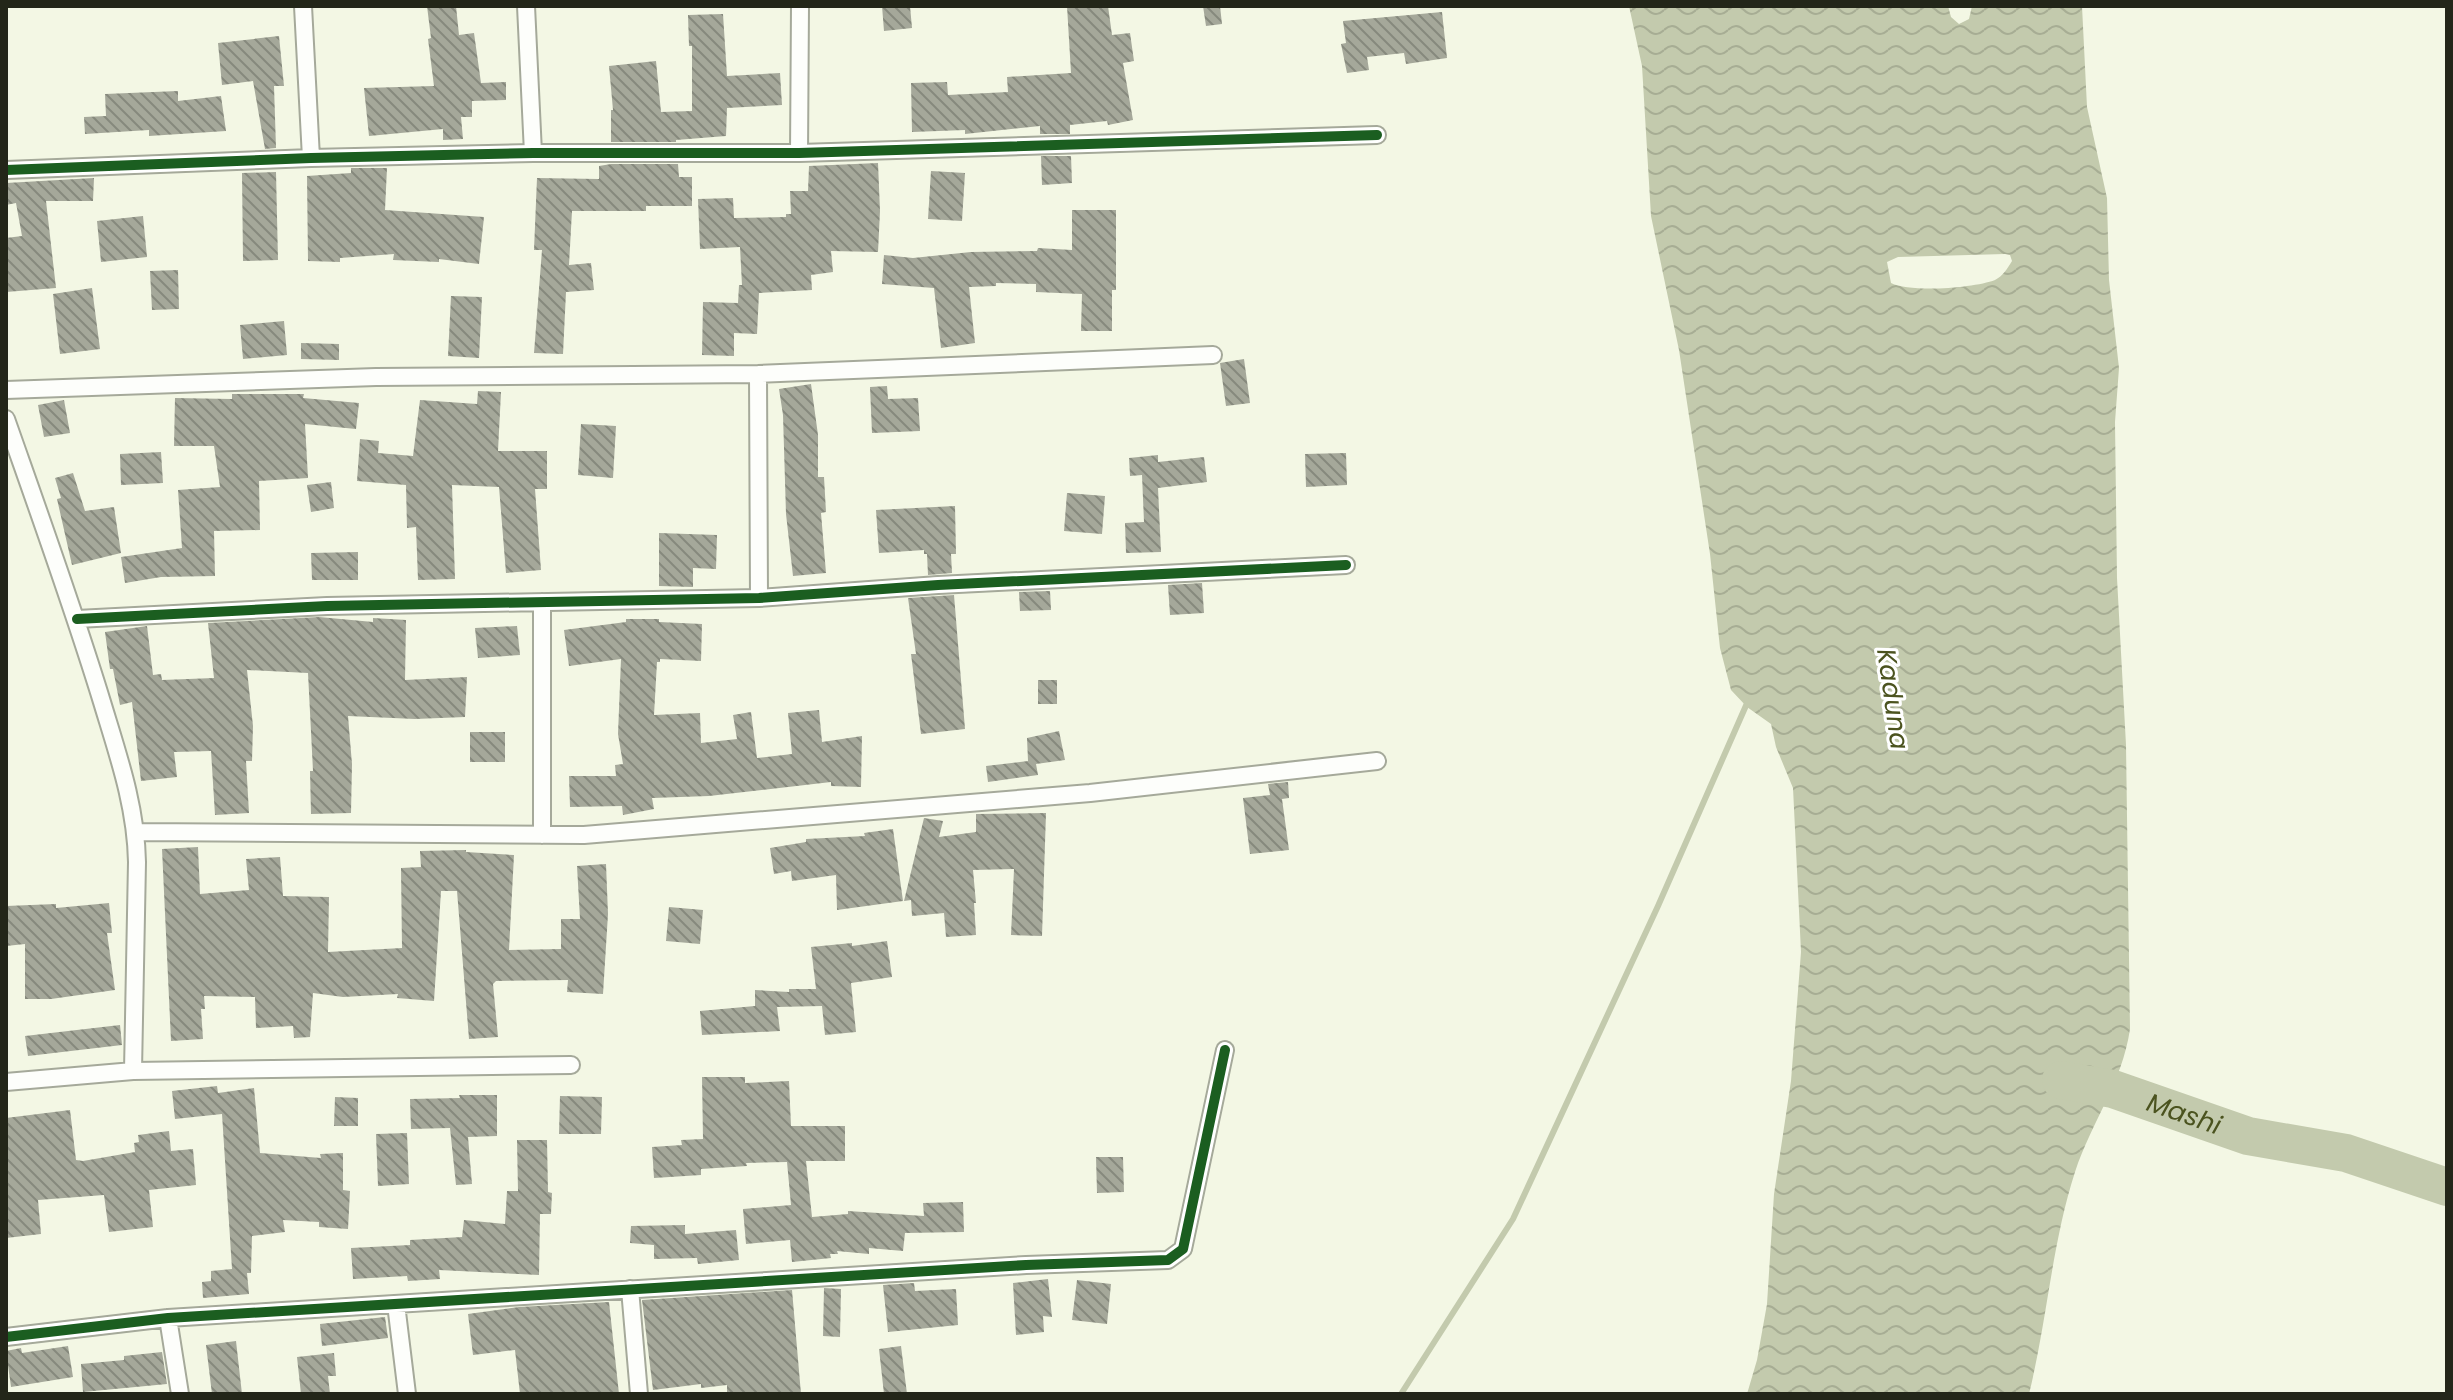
<svg xmlns="http://www.w3.org/2000/svg" width="2453" height="1400" font-family="Poppins,sans-serif">
	<style>
		.water { fill: url(#water-waves); fill-rule: evenodd }
		.lines { fill: none; stroke-linecap: round; stroke-linejoin: round }
		.stream { stroke: #c3caad; stroke-width: 6 }
		.river { stroke: #c3caad; stroke-width: 38 }
		.building { fill: url(#building-back-hatch) }
		.minor-casing { stroke: #a5a99a; stroke-width: 20 }
		.minor { stroke: #fdfefb; stroke-width: 16 }
		.cycleway-casing { stroke: #fff; stroke-width: 15 }
		.cycleway { stroke: #1b5e20; stroke-width: 10 }
		.labels { text-anchor: middle; stroke-width: 6; stroke-linejoin: round; paint-order: stroke }
		.water-label { font-size: 26px; font-style: italic; fill: #4b531f; stroke: #fff }
	</style>
	<defs>
		<pattern id="water-waves" width="16" height="10" patternUnits="userSpaceOnUse" patternTransform="scale(2)"><rect width="16" height="10" fill="#c3caad"/><path d="M0 5q4-4 8 0t8 0" fill="none" stroke="#a7ad94"/></pattern>
		<pattern id="building-back-hatch" width="6" height="6" patternUnits="userSpaceOnUse" patternTransform="scale(2)"><rect width="6" height="6" fill="#a5a89a"/><path d="M-1 5l2 2M0 0l6 6M5-1l2 2" fill="none" stroke="#86897d"/></pattern>
	</defs>
	<rect width="100%" height="100%" fill="#f3f7e4"/>
	<path class="water" d="M1629,6H1948L1951,17L1959,24L1969,19L1972,6H2082L2087,107L2107,198L2109,280L2119,368L2115,422L2117,578L2126,745L2130,1029C2122,1083 2092,1121 2075,1172C2052,1243 2047,1321 2029,1394H1747L1757,1360L1767,1304L1774,1194L1791,1081L1801,952L1793,788L1776,747L1771,724L1747,707L1731,690L1720,648L1710,554L1679,350L1651,216L1642,66ZM2005,254L2010,255L2012,261C2007,269 2003,276 1995,280C1974,288 1911,293 1891,283L1887,262L1898,257Z"/>
	<g class="lines">
		<path class="stream" d="M1401,1394L1513,1219L1658,906L1748,701"/>
		<path class="river" id="s1" d="M2061,1080L2113,1089L2248,1136L2346,1153L2447,1187"/>
	</g>
	<path class="building" d="M427,6H456L459,35L474,33L481,83L506,82V100L472,101V117H461L463,139L443,140V129L369,136L364,88L434,86L428,39L431,38Z
		M882,6H910L912,28L884,31Z
		M1067,6H1108L1112,35L1130,33L1134,61L1123,63L1133,120L1108,125L1107,121L1070,125V134H1040V126L965,134V130L912,132L911,83L947,82L948,95L1008,92L1007,77L1071,73Z
		M1203,6H1220L1222,24L1206,26Z
		M1442,12L1447,58L1406,64L1404,53L1367,57L1369,70L1347,73L1341,44L1346,43L1343,21Z
		M723,14L727,76L780,73L782,105L727,108L726,136L676,140V142H611V110H613L609,66L656,61L661,112L692,111V46H689L688,15Z
		M279,36L284,86H274L276,148L265,149L253,81L222,85L218,43Z
		M178,91V101L221,96L226,131L149,136V130L85,134L84,117L106,116L105,94Z
		M1041,156H1071L1072,183L1042,185Z
		M878,163L880,211L878,252L831,251L833,272L811,275L812,290L759,293L757,334L734,333V356L702,355L703,302L738,303L739,285H742L740,247L700,249L698,199L733,198L734,218L786,217V214H791L790,191H808L809,166Z
		M611,164H678L679,177H692V206H646V211H572L569,265L591,263L594,290L566,292L563,354L534,353L542,250H534L537,178L599,179V166Z
		M351,168H387L385,210L484,217L479,264L439,259V262L393,260L394,254L340,258V262L308,261L307,176L351,173Z
		M931,171L965,173L962,221L928,219Z
		M276,172L278,260L243,261L242,173Z
		M94,178L93,201H46L56,288L6,292V238L22,236L16,203L6,205V183Z
		M1072,210H1116V290H1112V331H1081L1082,294L1036,292V284L996,283V286L969,287L975,343L941,348L934,288L882,284L884,255L913,258L971,252L1037,251L1038,248L1072,250Z
		M143,216L147,257L101,262L97,221Z
		M178,270L179,309L152,310L150,271Z
		M92,288L100,349L60,354L53,294Z
		M451,296L482,297L479,358L448,356Z
		M284,321L287,355L243,359L240,325Z
		M301,343L339,344V360L301,359Z
		M1244,359L1250,403L1226,406L1220,363Z
		M811,384L818,435V477H824L826,512L821,513L826,573L793,576L786,514L783,415L779,389Z
		M887,386L888,399L918,398L920,431L872,433L870,387Z
		M478,391L501,392L498,451H547V489H535L541,570L506,573L499,487L452,485L455,579L418,580L416,527L407,528L406,485L357,481L360,439L379,441L378,453L413,456L420,400L477,404Z
		M232,394H304L303,398L359,403L356,429L305,424L308,478L259,481L260,530L214,531L215,576L161,577L125,583L121,557L182,548L178,490L220,487L214,446H174L175,398L232,399Z
		M64,400L70,433L44,437L38,405Z
		M581,424L616,426L613,478L578,475Z
		M161,452L163,483L121,485L120,454Z
		M1346,453L1347,485L1306,487L1305,454Z
		M1158,455V462L1204,457L1207,482L1158,488L1161,552L1126,553L1125,523L1144,522L1142,475L1130,476L1129,458Z
		M73,473L85,511L114,507L121,553L72,565L57,499L61,498L55,478Z
		M331,482L334,508L311,512L307,485Z
		M1067,493L1105,496L1102,534L1064,531Z
		M955,506L956,554H951L952,573L928,575L927,554H924V550L879,553L876,510Z
		M659,533L717,535L716,569L693,568V587L659,586Z
		M358,552V580H312L311,553Z
		M1202,583L1204,613L1170,615L1168,585Z
		M1050,591L1051,610L1020,611L1019,592Z
		M954,595L965,729L921,734L911,654H916L908,598Z
		M319,617L373,622V618L406,620L405,680L467,677L465,717L415,719L348,716L352,764L351,813L311,814L310,771H313L308,673L247,670L253,726L252,761H246L249,813L215,815L211,751L174,752L177,777L141,781L132,702L120,705L113,669H110L105,632L147,626L153,675L161,674L162,680L214,678L208,623Z
		M626,619H659V622L702,624L701,661L660,659V662H657L654,715L700,713L701,743L737,739L733,715L751,712L757,758L792,754L788,713L819,710L822,742L862,736L861,787L831,786V782L709,796L652,798L654,809L623,815L622,806L570,807L569,776H616L615,765L623,764L618,734L621,659L569,666L564,630L626,622Z
		M517,626L520,655L478,658L475,628Z
		M1038,680H1057V704H1038Z
		M1059,731L1065,760L1036,764L1038,775L988,782L986,766L1028,761L1027,738Z
		M470,732H505V762H470Z
		M1288,782L1289,798L1282,799L1289,850L1250,854L1243,798L1270,795L1268,784Z
		M1046,813L1042,936L1011,935L1014,869L973,870L976,903H974L976,935L946,937L944,913L912,916L911,900L904,901L924,818L943,821L939,837L976,832V814Z
		M893,829L903,901L837,910L836,875L792,881L791,871L774,874L770,848L806,842V839L865,836L864,833Z
		M198,847L200,894L249,890L246,859L280,857L283,896L329,897L328,952L402,948L401,868L421,867L420,851L466,850V852L514,855L509,950L561,949V919H580L577,866L606,864L608,914L603,994L567,992L568,980L496,981L493,984L498,1037L469,1039L457,891H441L434,1001L397,998L398,994L343,997L313,993L310,1037L294,1038L293,1026L256,1028L255,997L204,996L205,1009H201L203,1039L171,1041L162,849Z
		M109,903L112,933H107L115,990L51,999H25V944L6,946V906L56,904V908Z
		M669,907L703,910L700,944L666,941Z
		M887,941L892,977L851,983L856,1032L825,1035L822,1006L777,1007L780,1031L702,1035L700,1011L755,1006V990L789,992V989H816L811,947L852,943V946Z
		M120,1025L122,1045L28,1056L25,1036Z
		M702,1077H745V1083L789,1081L791,1126H845V1161H806L812,1217L848,1214V1211L924,1216L923,1203L963,1202L964,1232L905,1233L903,1251L869,1248V1254L837,1251L838,1254H830L831,1258L792,1262L790,1240L746,1244L743,1209L791,1205L787,1162L746,1163L747,1166L701,1169V1175L654,1178L652,1147L682,1145L681,1140L703,1139Z
		M217,1086L218,1093L254,1088L260,1153L321,1158L320,1154L343,1153V1190L350,1191L348,1229L319,1227V1222L283,1220L285,1232L252,1236L251,1273H247L249,1294L203,1298L202,1282L211,1281V1271L232,1269L222,1114L175,1119L172,1091Z
		M459,1095H497V1136L468,1137L472,1184L456,1185L450,1128L411,1129L410,1099L460,1098Z
		M560,1096L602,1097L601,1134H559Z
		M335,1097L358,1098V1126H334Z
		M70,1110L76,1160L83,1161L135,1152L134,1143L139,1142L138,1135L169,1131L171,1151L193,1149L196,1185L149,1190L153,1227L109,1232L104,1195L38,1200L41,1234L6,1238V1118Z
		M407,1133L409,1184L378,1186L376,1134Z
		M517,1140H547L548,1192L552,1193L551,1214H540L539,1275L439,1270L440,1279L408,1281L407,1276L353,1279L351,1248L410,1245V1240L462,1237L464,1220L505,1224L507,1191H518Z
		M1096,1157H1123L1124,1192L1097,1193Z
		M685,1225V1234L736,1230L739,1260L698,1264L697,1258L654,1259V1245L630,1243L631,1226Z
		M1048,1279L1052,1317L1043,1316L1044,1332L1016,1335L1013,1283Z
		M1077,1280L1111,1284L1107,1324L1072,1320Z
		M914,1283L915,1291L956,1289L958,1325L888,1332L883,1285Z
		M824,1288L841,1289L840,1337L823,1336Z
		M792,1290L801,1394H727V1385L701,1388V1384L653,1390L642,1300Z
		M609,1302L619,1394H520L515,1350L473,1355L468,1314L519,1307Z
		M385,1317L388,1338L322,1346L320,1324Z
		M236,1341L242,1394H212L206,1345Z
		M68,1346L73,1377L11,1387L6,1351L21,1348L22,1353Z
		M901,1346L907,1394H884L879,1349Z
		M162,1352L167,1384L83,1392L81,1364L124,1360V1356Z
		M334,1353L336,1376H328L330,1394H301L297,1357Z"/>
	<g class="lines">
		<g class="minor-casing">
			<path id="minor" d="M303,6L311,158
				M526,6L533,153
				M799,153L800,6
				M6,170L311,158L533,153H799L1377,135
				M758,374L759,598
				M6,390L376,377L758,374L1213,355
				M6,419C39,513 73,607 102,702C118,755 136,806 137,862L133,1071
				M542,602V835
				M77,619L327,606L759,598L938,585L1346,565
				M136,832L584,835L1090,793L1377,761
				M6,1082L133,1071L571,1065
				M630,1289L639,1394
				M396,1304L407,1394
				M168,1318L180,1394
				M6,1337L168,1318L1026,1265L1168,1260L1183,1249L1225,1050"/>
		</g>
		<use href="#minor" class="minor"/>
		<g class="cycleway-casing">
			<path id="cycleway" d="M6,170L311,158L533,153H799L1377,135
				M77,619L327,606L759,598L938,585L1346,565
				M6,1337L168,1318L1026,1265L1168,1260L1183,1249L1225,1050"/>
		</g>
		<use href="#cycleway" class="cycleway"/>
	</g>
	<g class="labels">
		<g class="water-label">
			<text transform="translate(1893 699) rotate(82)" y="9">Kaduna</text>
			<text dy="9" stroke="none"><textPath href="#s1" startOffset="128">Mashi</textPath></text>
		</g>
	</g>
	<rect width="2453" height="1400" fill="none" stroke="#232619" stroke-width="16"/>
</svg>
